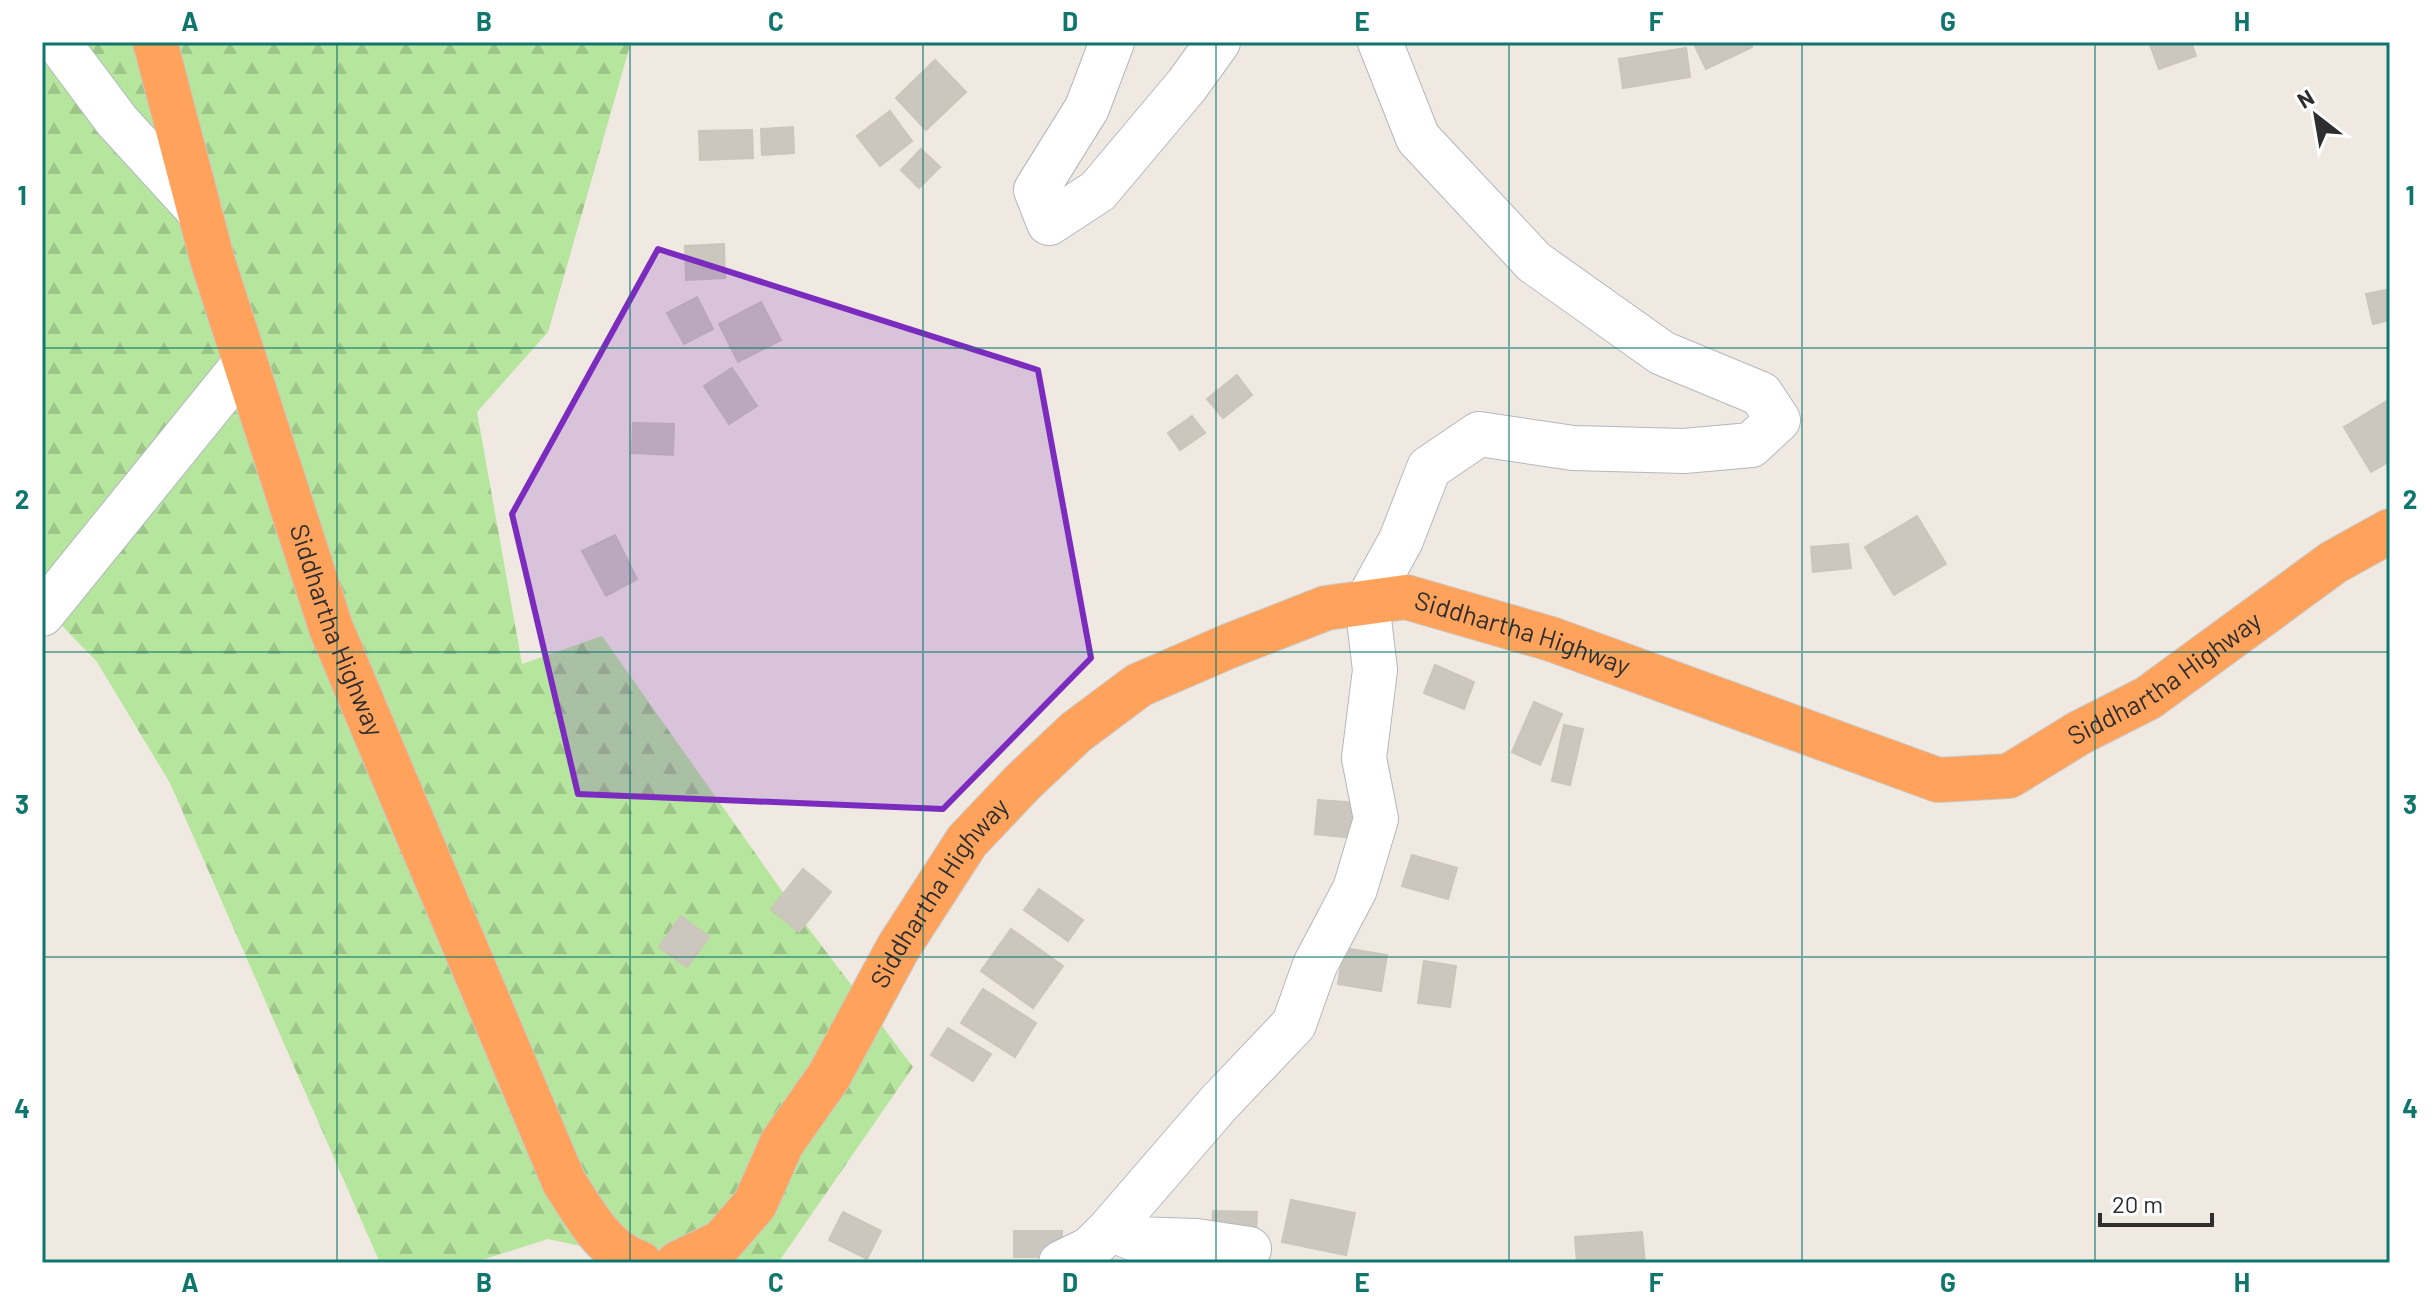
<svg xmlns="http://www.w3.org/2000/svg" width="2432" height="1305" font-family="Barlow,sans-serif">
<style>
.forest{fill:url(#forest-firs)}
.building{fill:#cbc7bf;stroke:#cbc5ba;stroke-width:2}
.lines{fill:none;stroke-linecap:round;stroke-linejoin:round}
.minor-casing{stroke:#b4b7c1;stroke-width:46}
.highway-casing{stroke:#c9c9c9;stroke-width:46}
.minor{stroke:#fff;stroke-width:44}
.highway{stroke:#ffa35c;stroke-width:44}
.marked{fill:#7b2cbf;fill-opacity:0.2;stroke:#7b2cbf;stroke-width:6;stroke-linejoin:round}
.grid{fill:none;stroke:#0f766e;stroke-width:2;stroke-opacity:0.55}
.labels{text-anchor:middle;stroke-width:8;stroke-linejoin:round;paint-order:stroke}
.street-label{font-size:26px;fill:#2e2e2e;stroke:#fff}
.neatline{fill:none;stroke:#0f766e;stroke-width:3}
.grid-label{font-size:26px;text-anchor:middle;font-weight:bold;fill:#0f766e}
</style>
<defs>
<pattern id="forest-firs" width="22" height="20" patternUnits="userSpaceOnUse" patternTransform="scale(2)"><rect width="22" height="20" fill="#b6e59e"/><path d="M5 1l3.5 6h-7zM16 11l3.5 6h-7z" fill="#9dc588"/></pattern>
</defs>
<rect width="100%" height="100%" fill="#efe9e1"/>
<path class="forest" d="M 42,42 L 631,42 L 548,332 L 477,412 L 522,664 L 602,636 L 806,925 L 913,1067 L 778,1263 L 660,1263 L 548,1239 L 472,1263 L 380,1263 L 170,783 L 97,662 L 42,605 Z"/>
<path class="building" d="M 1693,42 L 1749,42 L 1752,47 L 1706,69 Z
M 2149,42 L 2191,42 L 2196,56 L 2159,69 Z
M 1686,48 L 1690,77 L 1623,88 L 1619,59 Z
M 935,60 L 966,92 L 926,130 L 896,98 Z
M 890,111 L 912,141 L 880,166 L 857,136 Z
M 793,127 L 794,153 L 762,155 L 761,129 Z
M 752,130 L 753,158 L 700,160 L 699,131 Z
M 921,149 L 940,167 L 919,188 L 901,170 Z
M 724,244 L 725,278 L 686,280 L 685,246 Z
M 2390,289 L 2390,320 L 2373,324 L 2366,294 Z
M 697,297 L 713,329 L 684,344 L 667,313 Z
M 761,302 L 781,340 L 738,362 L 719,324 Z
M 732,368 L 757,406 L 729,424 L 704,386 Z
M 1237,375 L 1252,395 L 1223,418 L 1207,399 Z
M 2390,399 L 2390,461 L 2371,472 L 2344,427 Z
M 1192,416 L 1205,433 L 1180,450 L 1168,433 Z
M 633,423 L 674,424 L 673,455 L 632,453 Z
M 1917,516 L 1946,564 L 1894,595 L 1865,547 Z
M 615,535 L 637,579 L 606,596 L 582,551 Z
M 1848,544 L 1851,568 L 1813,572 L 1811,547 Z
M 1435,665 L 1474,682 L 1464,709 L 1424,693 Z
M 1534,702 L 1562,714 L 1540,765 L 1512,752 Z
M 1564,725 L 1583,729 L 1570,785 L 1552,781 Z
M 1318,800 L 1358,803 L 1354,838 L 1315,834 Z
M 1412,855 L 1457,868 L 1448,899 L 1402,886 Z
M 803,869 L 831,892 L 799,932 L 771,909 Z
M 1039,889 L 1083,920 L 1068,941 L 1024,910 Z
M 681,916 L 709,937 L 687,967 L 659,947 Z
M 1011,929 L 1063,966 L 1033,1008 L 981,971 Z
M 1344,948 L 1387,955 L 1381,991 L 1338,984 Z
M 1424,961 L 1456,966 L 1450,1007 L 1418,1003 Z
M 983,989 L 1036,1023 L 1015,1057 L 961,1023 Z
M 948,1028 L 991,1054 L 973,1081 L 931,1055 Z
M 1291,1200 L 1355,1213 L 1346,1255 L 1282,1242 Z
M 1213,1211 L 1257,1212 L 1256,1236 L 1212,1235 Z
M 843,1212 L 881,1231 L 867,1259 L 829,1240 Z
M 1014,1231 L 1062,1231 L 1062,1257 L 1014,1257 Z
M 1642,1232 L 1645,1263 L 1577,1263 L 1575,1237 Z"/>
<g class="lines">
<g class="minor-casing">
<path id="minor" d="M 58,42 L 117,121 L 200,212
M 1112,42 L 1087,108 L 1036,190 L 1049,223 L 1098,191 L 1187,85 L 1218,42
M 42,614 L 245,363
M 1249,1249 L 1196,1241 L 1135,1239 L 1110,1229 L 1218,1104 L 1294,1024 L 1315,965 L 1355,889 L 1376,819 L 1364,758 L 1375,670 L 1367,602 L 1401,540 L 1429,468 L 1479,434 L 1573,448 L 1684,451 L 1751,445 L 1778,420 L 1761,394 L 1662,353 L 1534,262 L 1418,138 L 1380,42
M 1061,1263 L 1090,1249 L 1110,1229"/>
</g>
<g class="highway-casing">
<g id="highway">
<path id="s1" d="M 155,42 L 213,262 L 331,628 L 564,1182 C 583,1211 604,1252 640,1263"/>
<path id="s2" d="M 678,1263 L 722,1242 L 755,1204 L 782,1143 L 829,1076 L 898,948 L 967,841 L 1023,782 L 1076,732 L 1139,685 L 1229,646 L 1326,608 L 1406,597 L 1551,639 L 1938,780 L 2009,776 L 2079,733 L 2148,698 L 2334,562 L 2390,531"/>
</g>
</g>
<use href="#minor" class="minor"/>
<use href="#highway" class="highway"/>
</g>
<path class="marked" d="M 658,249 L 1038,370 L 1091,658 L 943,809 L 578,794 L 512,514 Z"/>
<path class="grid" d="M 337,42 L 337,1263M 630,42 L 630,1263M 923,42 L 923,1263M 1216,42 L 1216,1263M 1509,42 L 1509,1263M 1802,42 L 1802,1263M 2095,42 L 2095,1263M 42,348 L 2390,348M 42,652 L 2390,652M 42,957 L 2390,957"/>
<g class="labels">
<g class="street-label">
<text dy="9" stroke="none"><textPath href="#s1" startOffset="616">Siddhartha Highway</textPath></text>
<text dy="9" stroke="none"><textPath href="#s2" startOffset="1158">Siddhartha Highway</textPath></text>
<text dy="9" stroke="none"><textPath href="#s2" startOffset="1854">Siddhartha Highway</textPath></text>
<text dy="9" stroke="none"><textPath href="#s2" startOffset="462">Siddhartha Highway</textPath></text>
</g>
</g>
<rect width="2432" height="1305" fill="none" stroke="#ffffff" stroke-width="88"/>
<g transform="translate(2316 116) rotate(329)" stroke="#ffffff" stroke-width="6" paint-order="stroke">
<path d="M0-6L14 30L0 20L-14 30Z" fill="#2e2e2e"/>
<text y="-12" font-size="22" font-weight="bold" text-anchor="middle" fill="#2e2e2e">N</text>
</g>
<path d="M2100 1213v12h112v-12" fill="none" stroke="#2e2e2e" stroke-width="4"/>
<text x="2112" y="1213" font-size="24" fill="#2e2e2e" stroke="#ffffff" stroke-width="6" paint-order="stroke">20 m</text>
<rect x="44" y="44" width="2344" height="1217" class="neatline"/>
<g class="grid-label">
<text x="190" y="31">A</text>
<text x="484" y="31">B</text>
<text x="776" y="31">C</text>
<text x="1070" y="31">D</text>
<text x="1362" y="31">E</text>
<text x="1656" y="31">F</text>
<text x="1948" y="31">G</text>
<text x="2242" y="31">H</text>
<text x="22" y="205">1</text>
<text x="2410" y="205">1</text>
<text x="22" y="509">2</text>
<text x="2410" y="509">2</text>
<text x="22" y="814">3</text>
<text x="2410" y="814">3</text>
<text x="22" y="1118">4</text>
<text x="2410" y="1118">4</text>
<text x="190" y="1292">A</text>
<text x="484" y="1292">B</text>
<text x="776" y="1292">C</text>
<text x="1070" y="1292">D</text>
<text x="1362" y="1292">E</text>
<text x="1656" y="1292">F</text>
<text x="1948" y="1292">G</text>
<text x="2242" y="1292">H</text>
</g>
</svg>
